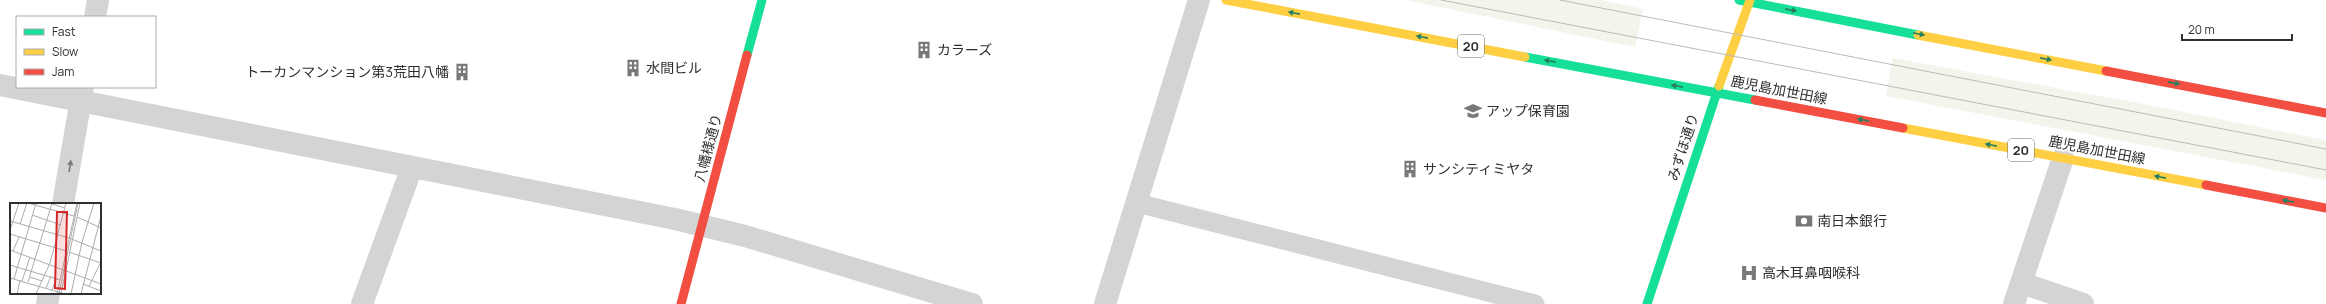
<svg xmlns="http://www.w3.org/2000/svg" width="2326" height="304" font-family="Manrope,'Noto Sans JP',sans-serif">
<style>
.green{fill:#f1f5ec}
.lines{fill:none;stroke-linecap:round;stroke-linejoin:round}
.lane{stroke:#d4d4d4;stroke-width:19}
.street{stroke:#d4d4d4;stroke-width:22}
.fast{stroke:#16e098;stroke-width:9}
.slow{stroke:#ffcf43;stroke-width:9}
.jam{stroke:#f24e42;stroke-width:9}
.tram{stroke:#bbb;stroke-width:1}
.oneway{fill:#247f5e}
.oneway2{fill:#797979}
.labels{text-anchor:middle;stroke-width:4;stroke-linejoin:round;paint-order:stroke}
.shield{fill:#fff;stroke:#6d6d6d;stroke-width:1}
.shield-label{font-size:13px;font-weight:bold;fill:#2f2f2f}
.poi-label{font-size:14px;fill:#2f2f2f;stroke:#fff;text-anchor:start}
.street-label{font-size:14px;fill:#2f2f2f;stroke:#fff}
.inset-road{fill:none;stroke:#acacac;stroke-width:1}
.view{fill:#d62828;fill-opacity:0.15;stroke:#d62828;stroke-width:2}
.inset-edge{fill:none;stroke:#2f2f2f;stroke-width:2}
</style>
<rect width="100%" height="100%" fill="#fff"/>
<path class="green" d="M 1405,0 L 1600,0 L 1643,9 L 1635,47 Z
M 1893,58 L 2127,101 L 2326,140 L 2326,180 L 1886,96 Z"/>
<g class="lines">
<path class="lane" d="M 1137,203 L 1535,304"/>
<path class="street" d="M 95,17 L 98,0
M 0,85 L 675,219 L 745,236 L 972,304
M 63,204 L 83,87
M 2022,283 L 2083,304
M 47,304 L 49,293
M 362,304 L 412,167
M 1105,304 L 1199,0
M 2014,304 L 2063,158"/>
<path class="fast" d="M 1739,0 L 1918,35
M 747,55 L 762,0
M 1525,57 L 1755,100
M 1647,304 L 1719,86"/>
<path class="slow" d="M 1226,0 L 1525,57
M 1918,35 L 2106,71
M 1719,86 L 1750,0
M 1903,128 L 2206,185"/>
<path class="jam" d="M 2106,71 L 2326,113
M 1755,100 L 1903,128
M 2206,185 L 2326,208
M 681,304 L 747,55"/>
<path class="tram" d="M 1441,0 L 2326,170
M 1560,0 L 2326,149"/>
</g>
<defs><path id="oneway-solid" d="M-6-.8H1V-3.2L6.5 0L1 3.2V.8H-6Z"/></defs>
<g class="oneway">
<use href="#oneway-solid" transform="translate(1791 10) rotate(11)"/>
<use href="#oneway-solid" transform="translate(1294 13) rotate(-169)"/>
<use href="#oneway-solid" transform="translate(1919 34) rotate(11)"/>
<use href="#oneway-solid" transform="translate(1422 37) rotate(-169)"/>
<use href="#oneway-solid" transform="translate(2046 59) rotate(11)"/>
<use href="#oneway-solid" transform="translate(1550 61) rotate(-169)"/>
<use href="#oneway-solid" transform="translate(2174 83) rotate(11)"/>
<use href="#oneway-solid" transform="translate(1677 86) rotate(-169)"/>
<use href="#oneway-solid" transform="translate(1863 120) rotate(-169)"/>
<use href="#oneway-solid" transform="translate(1991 145) rotate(-169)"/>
<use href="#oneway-solid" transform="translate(2160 177) rotate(-169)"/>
<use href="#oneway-solid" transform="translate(2288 201) rotate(-169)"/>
</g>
<use class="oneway2" href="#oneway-solid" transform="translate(70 166) rotate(-81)"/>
<defs>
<g id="building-bare" transform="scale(1.38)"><path d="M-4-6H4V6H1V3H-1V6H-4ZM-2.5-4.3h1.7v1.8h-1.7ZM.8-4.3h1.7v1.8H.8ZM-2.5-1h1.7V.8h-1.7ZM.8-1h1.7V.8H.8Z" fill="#787878" stroke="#fff" stroke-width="2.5" paint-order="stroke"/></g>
<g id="school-bare" transform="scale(1.38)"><path d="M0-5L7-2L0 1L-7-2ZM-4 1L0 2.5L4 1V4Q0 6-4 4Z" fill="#787878" stroke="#fff" stroke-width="2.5" paint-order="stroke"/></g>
<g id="bank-bare" transform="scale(1.38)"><path d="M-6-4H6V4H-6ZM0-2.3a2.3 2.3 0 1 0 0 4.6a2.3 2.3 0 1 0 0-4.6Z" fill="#787878" stroke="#fff" stroke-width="2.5" paint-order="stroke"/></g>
<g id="hospital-bare" transform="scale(1.38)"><path d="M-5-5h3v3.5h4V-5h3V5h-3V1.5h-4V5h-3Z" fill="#787878" stroke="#fff" stroke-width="2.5" paint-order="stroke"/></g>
</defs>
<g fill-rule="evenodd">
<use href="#building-bare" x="924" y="50"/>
<use href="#building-bare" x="633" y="68"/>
<use href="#building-bare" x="462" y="72"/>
<use href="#school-bare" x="1473" y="111"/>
<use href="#building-bare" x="1410" y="169"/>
<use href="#bank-bare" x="1804" y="221"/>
<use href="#hospital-bare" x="1749" y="273"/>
</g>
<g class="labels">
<g class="shield">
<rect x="1458" y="35" width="26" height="22" rx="3"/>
<rect x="2008" y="139" width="26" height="22" rx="3"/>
</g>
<g class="shield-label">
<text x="1471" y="51">20</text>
<text x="2021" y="155">20</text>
</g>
<g class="poi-label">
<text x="937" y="55">カラーズ</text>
<text x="646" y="73">水間ビル</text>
<text x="449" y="77" text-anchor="end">トーカンマンション第3荒田八幡</text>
<text x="1486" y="116">アップ保育園</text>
<text x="1423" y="174">サンシティミヤタ</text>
<text x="1817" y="226">南日本銀行</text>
<text x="1762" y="278">高木耳鼻咽喉科</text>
</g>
<g class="street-label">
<text transform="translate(1779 90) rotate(11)" y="5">鹿児島加世田線</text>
<text transform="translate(1683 147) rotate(-72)" y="5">みずほ通り</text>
<text transform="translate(708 148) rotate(-75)" y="5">八幡様通り</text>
<text transform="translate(2097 150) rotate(11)" y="5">鹿児島加世田線</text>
</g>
</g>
<g transform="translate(10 203)">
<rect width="91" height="91" fill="#fff"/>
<path class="inset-road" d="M 18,0 L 64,13M 39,0 L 55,5M 22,12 L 51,22M 67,14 L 91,25M 0,18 L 59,35 L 91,48M 10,21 L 17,0M 0,27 L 9,0M 0,31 L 56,48M 0,47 L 91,81M 3,48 L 9,34M 59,49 L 91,60M 0,62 L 50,77M 20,74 L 32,78M 0,75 L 55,91M 4,76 L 26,0M 12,78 L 20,54M 18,79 L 42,0M 73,81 L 91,88M 79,83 L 91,59M 36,85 L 41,73M 42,87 L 46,75M 7,91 L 10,77M 26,91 L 40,60 L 56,0M 47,91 L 67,0M 49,91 L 68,0M 51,91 L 70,0M 61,91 L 72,39 L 84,0M 71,91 L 91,13"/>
<path class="view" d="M 47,9 L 57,9 L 55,86 L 45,85 Z"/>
<rect width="91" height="91" class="inset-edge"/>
</g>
<rect x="16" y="16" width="140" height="72" fill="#ffffff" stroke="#acacac"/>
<rect x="24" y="29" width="20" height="6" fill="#16e098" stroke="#acacac"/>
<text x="52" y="36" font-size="12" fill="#2f2f2f">Fast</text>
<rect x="24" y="49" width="20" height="6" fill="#ffcf43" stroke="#acacac"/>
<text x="52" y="56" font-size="12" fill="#2f2f2f">Slow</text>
<rect x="24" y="69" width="20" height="6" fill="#f24e42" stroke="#acacac"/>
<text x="52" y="76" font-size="12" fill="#2f2f2f">Jam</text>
<path d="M2182 34v6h110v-6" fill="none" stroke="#2f2f2f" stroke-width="2"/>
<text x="2188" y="34" font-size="12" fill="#2f2f2f" stroke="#ffffff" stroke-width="3" paint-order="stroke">20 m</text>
</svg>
